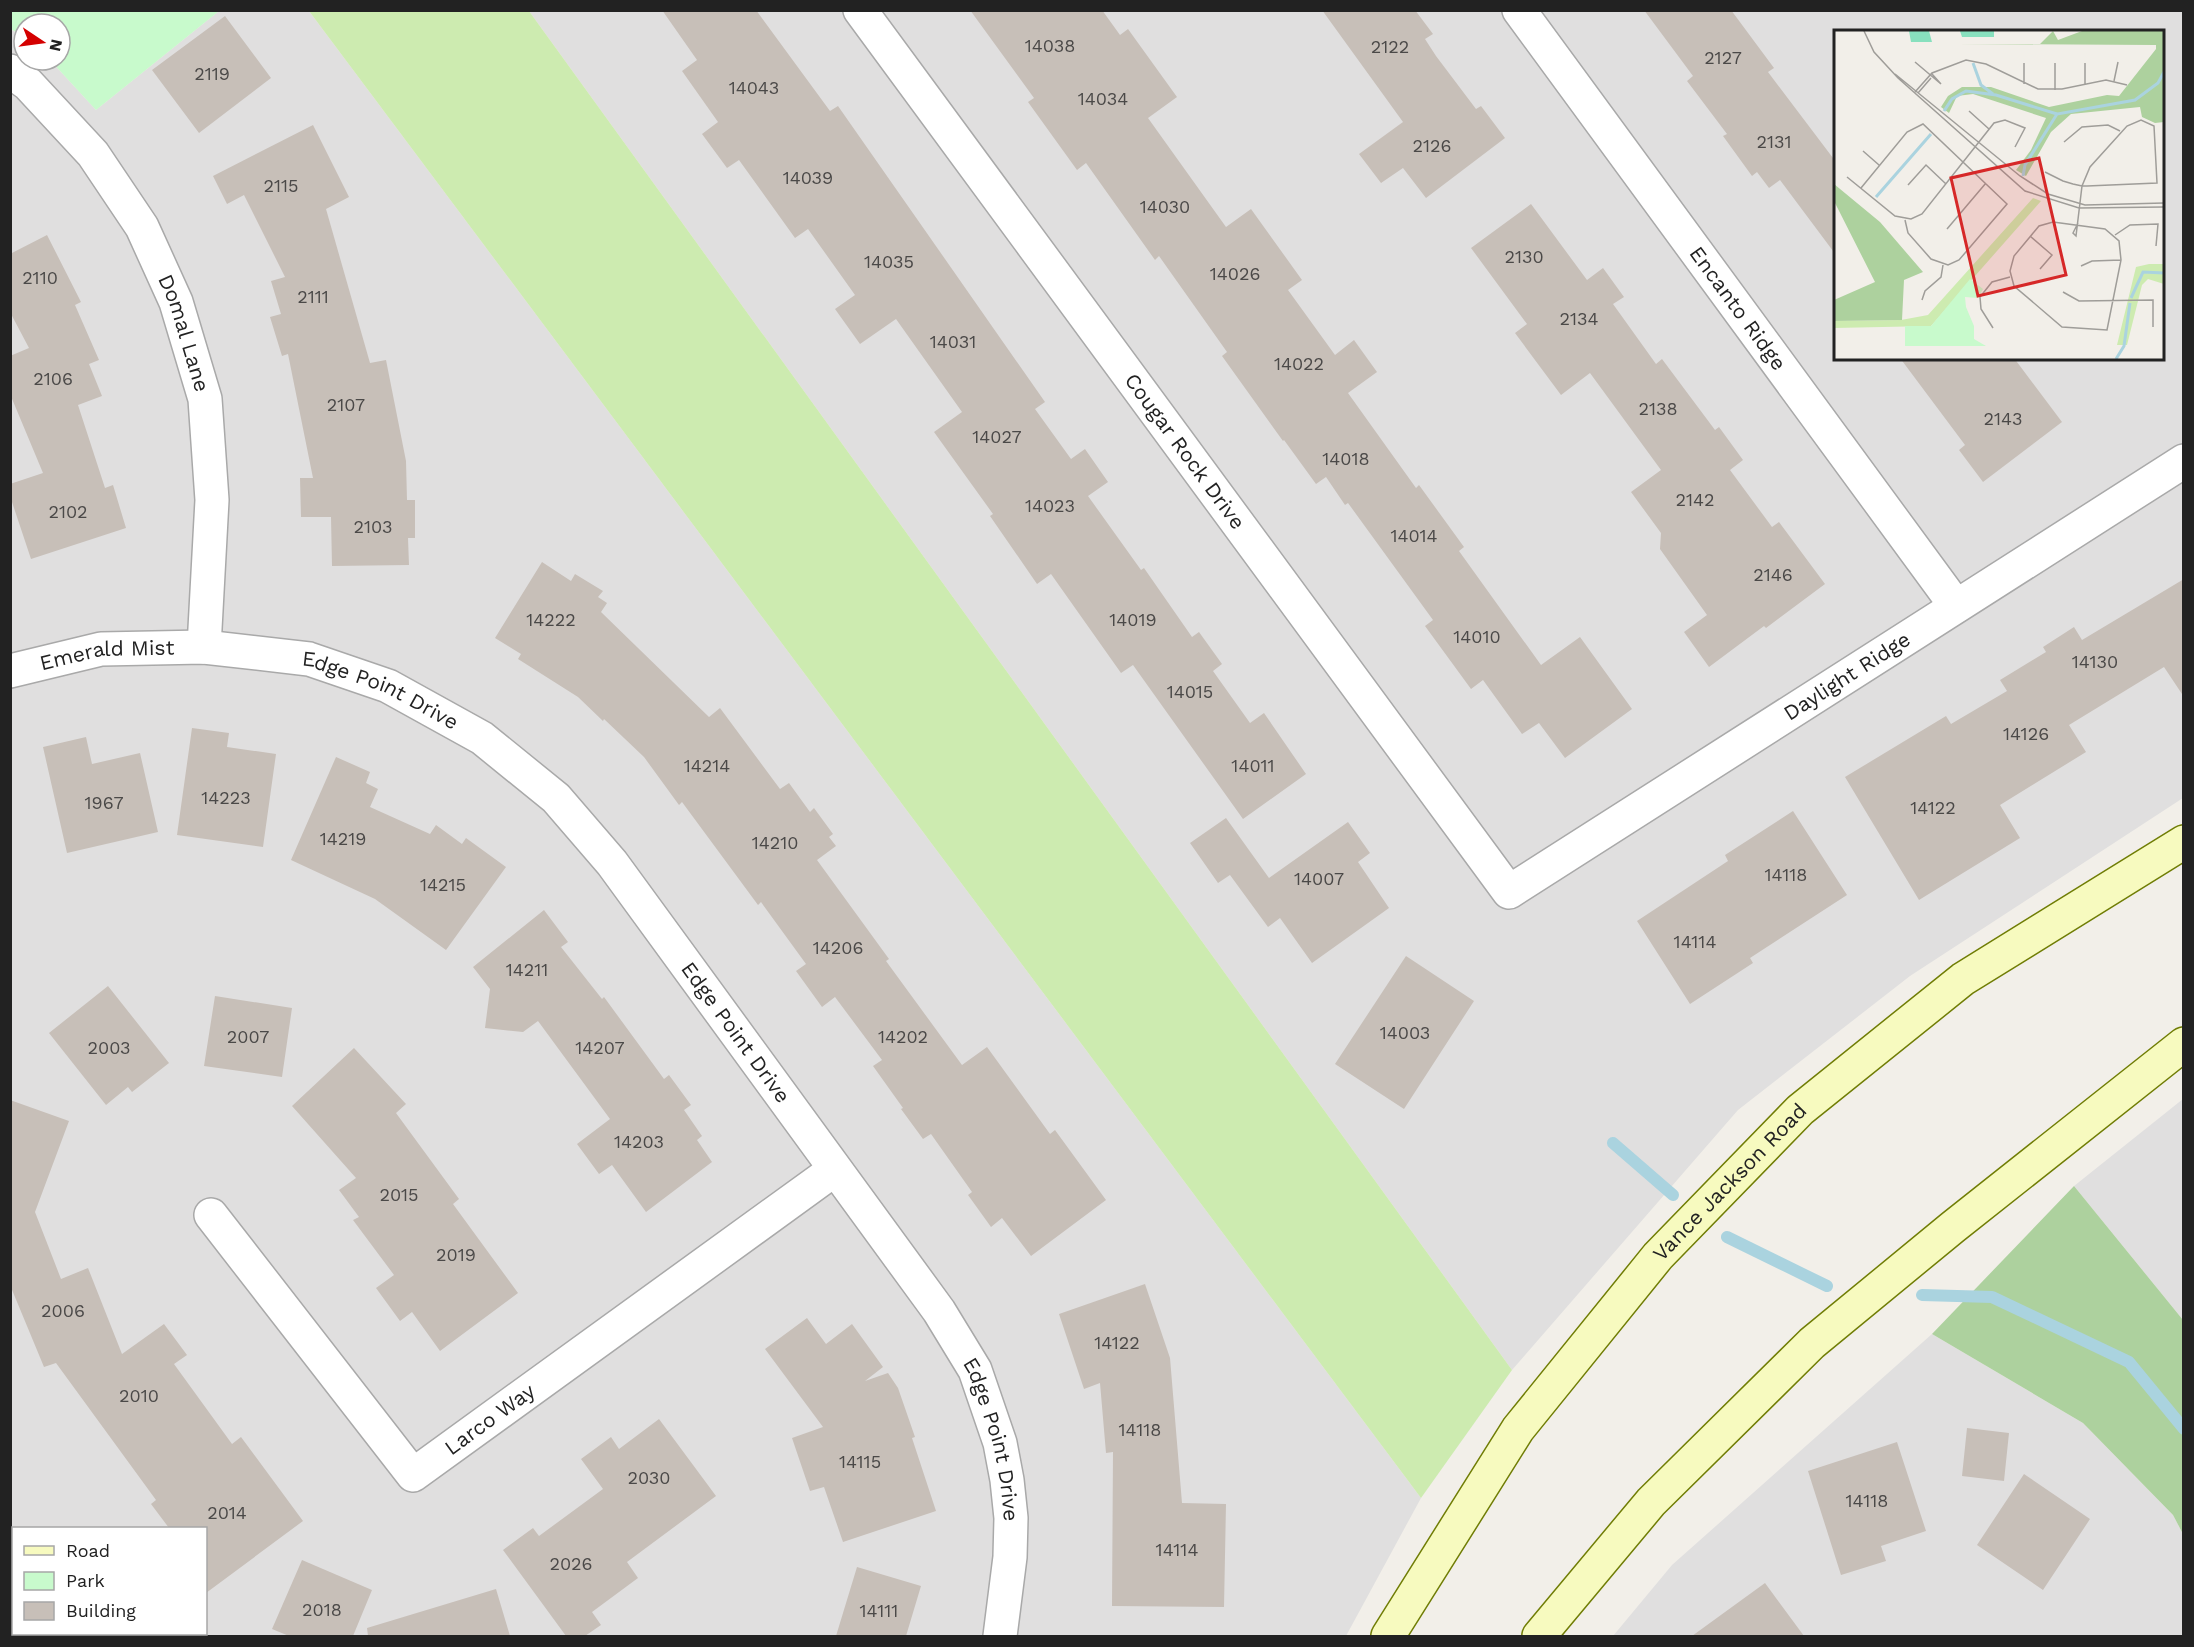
<svg xmlns="http://www.w3.org/2000/svg" width="2194" height="1647" font-family="'Work Sans',sans-serif">
<style>
.residential{fill:#e0dfdf;fill-rule:evenodd}
.grass{fill:#cdebb0}
.forest{fill:#add19e}
.park{fill:#c8facc}
.lines{fill:none;stroke-linecap:round;stroke-linejoin:round}
.stream{stroke:#aad3df;stroke-width:12}
.building{fill:#c7bfb8}
.street-casing{stroke:#a9a9a9;stroke-width:36}
.secondary-casing{stroke:#707d05;stroke-width:36}
.street{stroke:#fff;stroke-width:33}
.secondary{stroke:#f7fabf;stroke-width:33}
.labels{text-anchor:middle;stroke-width:5;stroke-linejoin:round;paint-order:stroke}
.number-label{font-size:18px;fill:#4b4948}
.street-label{font-size:21px;fill:#222;stroke:#fff}
.inset-river{fill:none;stroke:#aad3df;stroke-width:3}
.inset-road{fill:none;stroke:#9f9d99;stroke-width:1.5}
.view{fill:#d62828;fill-opacity:0.15;stroke:#d62828;stroke-width:3}
.inset-edge{fill:none;stroke:#222;stroke-width:3}
</style>
<rect width="100%" height="100%" fill="#f2efe9"/>
<path class="residential" d="M 219,11 L 309,11 L 1421,1498 L 1346,1636 L 11,1636 L 10,29 L 24,37 L 24,60 L 50,60 L 96,110 ZM 14,1528 L 206,1528 L 206,1634 L 14,1634 Z
M 529,11 L 2183,11 L 2183,798 L 1910,976 L 1738,1110 L 1512,1370 ZM 1836,32 L 2162,32 L 2162,358 L 1836,358 Z
M 2183,1099 L 2183,1320 L 2074,1186 Z
M 1932,1334 L 2083,1423 L 2173,1515 L 2183,1534 L 2183,1636 L 1613,1636 L 1672,1565 Z"/>
<path class="grass" d="M 309,11 L 529,11 L 1512,1370 L 1421,1498 Z"/>
<path class="forest" d="M 2074,1186 L 2183,1320 L 2183,1534 L 2173,1515 L 2083,1423 L 1932,1334 Z"/>
<path class="park" d="M 10,11 L 11,10 L 219,11 L 96,110 L 50,60 L 60,60 L 60,24 L 24,24 L 24,37 L 11,29 Z"/>
<g class="lines">
<path class="stream" d="M 1613,1143 L 1673,1195
M 1727,1237 L 1827,1286
M 1922,1295 L 1992,1297 L 2129,1362 L 2184,1429"/>
</g>
<path class="building" d="M 662,10 L 756,10 L 830,111 L 838,106 L 1045,402 L 1035,409 L 1071,459 L 1085,449 L 1108,482 L 1088,496 L 1141,570 L 1144,568 L 1192,637 L 1199,632 L 1222,664 L 1213,671 L 1250,723 L 1264,713 L 1306,774 L 1243,819 L 1133,665 L 1121,673 L 1051,574 L 1037,584 L 990,516 L 993,514 L 934,432 L 962,412 L 896,319 L 860,344 L 835,309 L 855,295 L 808,229 L 795,238 L 739,160 L 727,168 L 702,134 L 718,122 L 682,71 L 697,60 Z
M 970,10 L 1102,10 L 1120,35 L 1128,29 L 1177,97 L 1148,118 L 1226,227 L 1251,209 L 1302,280 L 1288,290 L 1335,355 L 1354,340 L 1377,372 L 1348,393 L 1416,488 L 1419,485 L 1464,547 L 1459,551 L 1541,665 L 1580,637 L 1632,709 L 1565,758 L 1539,723 L 1522,734 L 1483,680 L 1471,689 L 1425,626 L 1433,620 L 1348,503 L 1345,505 L 1326,477 L 1316,484 L 1284,440 L 1283,441 L 1222,356 L 1227,352 L 1159,256 L 1155,260 L 1086,163 L 1077,170 L 1028,102 L 1034,98 Z
M 1322,10 L 1415,10 L 1433,34 L 1425,39 L 1436,56 L 1476,109 L 1481,106 L 1505,138 L 1426,198 L 1403,168 L 1381,183 L 1359,154 L 1403,122 Z
M 1644,10 L 1731,10 L 1774,68 L 1768,72 L 1836,162 L 1836,255 L 1780,180 L 1769,188 L 1757,172 L 1752,176 L 1723,136 L 1727,134 L 1687,81 L 1693,76 Z
M 225,16 L 271,78 L 199,133 L 152,70 Z
M 313,125 L 349,197 L 326,209 L 370,363 L 386,360 L 406,461 L 407,500 L 415,500 L 415,538 L 408,538 L 409,565 L 332,566 L 331,517 L 301,517 L 300,478 L 313,478 L 288,354 L 282,356 L 270,317 L 281,314 L 271,281 L 285,277 L 244,195 L 227,204 L 213,176 Z
M 1531,204 L 1587,280 L 1603,268 L 1624,297 L 1613,304 L 1656,364 L 1662,359 L 1715,430 L 1719,427 L 1743,460 L 1730,470 L 1772,527 L 1779,522 L 1825,584 L 1766,628 L 1764,626 L 1709,667 L 1684,632 L 1707,615 L 1660,549 L 1661,533 L 1631,492 L 1661,470 L 1590,373 L 1561,395 L 1515,333 L 1527,324 L 1471,248 Z
M 47,235 L 81,302 L 75,305 L 99,360 L 89,364 L 102,396 L 78,405 L 105,488 L 113,485 L 126,528 L 31,559 L 10,496 L 10,484 L 43,473 L 10,394 L 10,356 L 29,348 L 10,312 L 10,254 Z
M 1900,358 L 2014,358 L 2062,422 L 1983,482 L 1959,450 L 1965,445 Z
M 542,562 L 571,581 L 575,574 L 603,591 L 598,597 L 607,603 L 601,612 L 709,717 L 720,708 L 780,789 L 789,783 L 810,812 L 814,808 L 833,834 L 829,837 L 836,846 L 817,860 L 889,959 L 886,961 L 962,1065 L 987,1047 L 1050,1134 L 1055,1130 L 1106,1200 L 1031,1256 L 1002,1218 L 991,1227 L 968,1195 L 972,1192 L 931,1134 L 923,1139 L 901,1109 L 903,1108 L 873,1066 L 882,1060 L 835,997 L 822,1007 L 796,971 L 806,964 L 761,902 L 758,905 L 682,802 L 679,805 L 644,757 L 604,719 L 603,721 L 578,697 L 518,659 L 521,654 L 495,638 Z
M 2184,579 L 2184,697 L 2164,667 L 2069,725 L 2086,752 L 2000,805 L 2020,838 L 1919,900 L 1845,777 L 1946,716 L 1951,724 L 2007,691 L 2000,680 L 2046,652 L 2043,647 L 2074,627 L 2082,640 Z
M 192,728 L 229,733 L 227,747 L 276,754 L 263,847 L 177,835 Z
M 86,737 L 92,764 L 140,753 L 158,832 L 67,853 L 43,747 Z
M 336,757 L 370,772 L 366,783 L 378,789 L 370,807 L 430,834 L 436,825 L 462,844 L 466,838 L 506,867 L 446,950 L 375,899 L 291,860 Z
M 1793,811 L 1847,895 L 1750,958 L 1753,963 L 1690,1004 L 1637,921 L 1728,861 L 1725,855 Z
M 1226,818 L 1269,878 L 1348,822 L 1370,853 L 1358,862 L 1389,908 L 1312,963 L 1280,918 L 1268,927 L 1230,875 L 1218,883 L 1190,843 Z
M 544,910 L 568,942 L 561,947 L 602,999 L 604,997 L 664,1079 L 669,1075 L 691,1105 L 684,1110 L 702,1136 L 697,1140 L 712,1162 L 646,1212 L 612,1165 L 599,1174 L 577,1144 L 610,1119 L 538,1021 L 523,1032 L 485,1028 L 490,989 L 473,967 Z
M 1406,956 L 1474,1001 L 1404,1109 L 1335,1064 Z
M 108,986 L 169,1063 L 132,1092 L 128,1087 L 106,1105 L 49,1033 Z
M 215,996 L 292,1008 L 282,1077 L 204,1066 Z
M 354,1048 L 406,1104 L 396,1113 L 459,1199 L 453,1204 L 518,1293 L 440,1351 L 412,1312 L 400,1321 L 376,1288 L 394,1275 L 353,1220 L 359,1217 L 339,1190 L 356,1178 L 292,1106 Z
M 10,1100 L 69,1121 L 35,1212 L 61,1279 L 88,1268 L 122,1354 L 164,1324 L 187,1355 L 174,1364 L 232,1444 L 241,1437 L 303,1521 L 206,1593 L 206,1528 L 169,1528 L 151,1504 L 156,1500 L 56,1363 L 44,1367 L 10,1285 Z
M 1145,1284 L 1170,1358 L 1182,1503 L 1226,1504 L 1224,1607 L 1112,1606 L 1113,1452 L 1106,1453 L 1100,1383 L 1084,1389 L 1059,1314 Z
M 807,1318 L 826,1344 L 852,1324 L 883,1367 L 865,1381 L 888,1373 L 898,1388 L 915,1437 L 912,1438 L 936,1511 L 843,1542 L 824,1487 L 810,1491 L 792,1438 L 823,1427 L 765,1349 Z
M 659,1419 L 716,1496 L 627,1562 L 638,1578 L 592,1612 L 601,1625 L 585,1636 L 566,1636 L 503,1550 L 533,1528 L 539,1536 L 603,1489 L 581,1459 L 611,1437 L 619,1449 Z
M 1967,1428 L 2009,1433 L 2004,1481 L 1962,1476 Z
M 1897,1442 L 1926,1531 L 1881,1546 L 1886,1561 L 1841,1575 L 1808,1471 Z
M 2024,1474 L 2090,1519 L 2043,1590 L 1977,1545 Z
M 302,1560 L 372,1590 L 353,1636 L 289,1636 L 272,1629 Z
M 857,1567 L 921,1586 L 906,1636 L 836,1636 Z
M 1765,1583 L 1804,1636 L 1692,1636 Z
M 496,1589 L 510,1636 L 368,1636 L 367,1628 Z"/>
<g class="lines">
<g class="street-casing">
<g id="street">
<path id="s1" d="M 860,10 L 1509,892 L 2184,461"/>
<path id="s2" d="M 1519,10 L 1956,606"/>
<path id="s3" d="M 10,71 L 28,84 L 93,154 L 142,227 L 176,302 L 205,399 L 212,500 L 204,647"/>
<path id="s4" d="M 10,671 L 101,649 L 204,647 L 309,659 L 388,686 L 482,738 L 556,798 L 612,863 L 939,1311 L 975,1370 L 1000,1443 L 1007,1480 L 1011,1518 L 1010,1557 L 1000,1636"/>
<path id="s5" d="M 211,1215 L 413,1475 L 834,1170"/>
</g>
</g>
<g class="secondary-casing">
<g id="secondary">
<path id="s6" d="M 1388,1636 L 1518,1429 L 1658,1256 L 1800,1110 L 1963,979 L 2184,842"/>
<path d="M 1539,1636 L 1651,1502 L 1812,1343 L 1953,1227 L 2184,1044"/>
</g>
</g>
<use href="#street" class="street"/>
<use href="#secondary" class="secondary"/>
</g>
<g class="labels">
<g class="number-label">
<text x="1050" y="52">14038</text>
<text x="1390" y="53">2122</text>
<text x="1723" y="64">2127</text>
<text x="212" y="80">2119</text>
<text x="754" y="94">14043</text>
<text x="1103" y="105">14034</text>
<text x="1774" y="148">2131</text>
<text x="1432" y="152">2126</text>
<text x="808" y="184">14039</text>
<text x="281" y="192">2115</text>
<text x="1165" y="213">14030</text>
<text x="1524" y="263">2130</text>
<text x="889" y="268">14035</text>
<text x="1235" y="280">14026</text>
<text x="40" y="284">2110</text>
<text x="313" y="303">2111</text>
<text x="1579" y="325">2134</text>
<text x="953" y="348">14031</text>
<text x="1299" y="370">14022</text>
<text x="53" y="385">2106</text>
<text x="346" y="411">2107</text>
<text x="1658" y="415">2138</text>
<text x="2003" y="425">2143</text>
<text x="997" y="443">14027</text>
<text x="1346" y="465">14018</text>
<text x="1695" y="506">2142</text>
<text x="1050" y="512">14023</text>
<text x="68" y="518">2102</text>
<text x="373" y="533">2103</text>
<text x="1414" y="542">14014</text>
<text x="1773" y="581">2146</text>
<text x="551" y="626">14222</text>
<text x="1133" y="626">14019</text>
<text x="1477" y="643">14010</text>
<text x="2095" y="668">14130</text>
<text x="1190" y="698">14015</text>
<text x="2026" y="740">14126</text>
<text x="707" y="772">14214</text>
<text x="1253" y="772">14011</text>
<text x="226" y="804">14223</text>
<text x="104" y="809">1967</text>
<text x="1933" y="814">14122</text>
<text x="343" y="845">14219</text>
<text x="775" y="849">14210</text>
<text x="1786" y="881">14118</text>
<text x="1319" y="885">14007</text>
<text x="443" y="891">14215</text>
<text x="1695" y="948">14114</text>
<text x="838" y="954">14206</text>
<text x="527" y="976">14211</text>
<text x="1405" y="1039">14003</text>
<text x="248" y="1043">2007</text>
<text x="903" y="1043">14202</text>
<text x="109" y="1054">2003</text>
<text x="600" y="1054">14207</text>
<text x="639" y="1148">14203</text>
<text x="399" y="1201">2015</text>
<text x="456" y="1261">2019</text>
<text x="63" y="1317">2006</text>
<text x="1117" y="1349">14122</text>
<text x="139" y="1402">2010</text>
<text x="1140" y="1436">14118</text>
<text x="860" y="1468">14115</text>
<text x="649" y="1484">2030</text>
<text x="1867" y="1507">14118</text>
<text x="227" y="1519">2014</text>
<text x="1177" y="1556">14114</text>
<text x="571" y="1570">2026</text>
<text x="322" y="1616">2018</text>
<text x="879" y="1617">14111</text>
</g>
<g class="street-label">
<text dy="7" stroke="none"><textPath href="#s2" startOffset="370">Encanto Ridge</textPath></text>
<text dy="7" stroke="none"><textPath href="#s3" startOffset="320">Domal Lane</textPath></text>
<text dy="7" stroke="none"><textPath href="#s1" startOffset="548">Cougar Rock Drive</textPath></text>
<text dy="7" stroke="none"><textPath href="#s4" startOffset="99">Emerald Mist</textPath></text>
<text dy="7" stroke="none"><textPath href="#s1" startOffset="1496">Daylight Ridge</textPath></text>
<text dy="7" stroke="none"><textPath href="#s4" startOffset="380">Edge Point Drive</textPath></text>
<text dy="7" stroke="none"><textPath href="#s4" startOffset="884">Edge Point Drive</textPath></text>
<text dy="7" stroke="none"><textPath href="#s6" startOffset="570">Vance Jackson Road</textPath></text>
<text dy="7" stroke="none"><textPath href="#s5" startOffset="424">Larco Way</textPath></text>
<text dy="7" stroke="none"><textPath href="#s4" startOffset="1370">Edge Point Drive</textPath></text>
</g>
</g>
<g transform="translate(1834 30)">
<rect width="330" height="330" fill="#f2efe9"/>
<path d="M 199,168 L 207,171 L 97,296 L 0,298 L 0,291 L 67,290 L 94,285 ZM 315,234 L 330,234 L 330,254 L 314,249 L 308,255 L 293,315 L 283,315 L 302,237 Z" fill="#cdebb0"/>
<path d="M 219,1 L 224,10 L 248,1 L 330,1 L 330,92 L 321,93 L 308,87 L 306,77 L 237,84 L 217,102 L 192,146 L 182,140 L 197,120 L 212,88 L 139,64 L 123,66 L 115,83 L 107,77 L 114,66 L 128,57 L 157,57 L 215,77 L 273,65 L 285,66 L 322,19 L 322,15 L 124,14 L 206,14 ZM 0,154 L 46,192 L 89,242 L 70,250 L 68,290 L 0,291 L 0,270 L 41,252 L 0,171 Z" fill="#add19e"/>
<path d="M 136,249 L 149,259 L 144,268 L 131,267 L 132,277 L 140,296 L 140,309 L 152,316 L 71,316 L 71,296 L 97,296 Z" fill="#c8facc"/>
<path d="M 75,1 L 95,1 L 98,12 L 77,12 ZM 126,1 L 160,1 L 160,7 L 128,7 Z" fill="#88e0be"/>
<path class="inset-river" d="M 139,33 L 147,55 L 159,64M 110,81 L 118,69 L 132,61 L 162,65 L 223,84M 189,146 L 191,135 L 223,84 L 301,70 L 324,53 L 330,42M 42,167 L 97,104M 297,268 L 309,242 L 330,243M 282,329 L 290,316 L 296,273"/>
<path class="inset-road" d="M 30,1 L 40,22 L 64,48 L 191,161 L 245,178 L 330,177M 81,32 L 107,54 L 98,44M 221,33 L 221,60M 251,33 L 251,54M 61,44 L 186,146 L 214,164 L 251,175 L 330,173M 280,51 L 284,32M 190,54 L 190,33M 81,62 L 98,43 L 132,30 L 152,34 L 204,59 L 228,59 L 272,50 L 293,55M 84,63 L 97,48M 135,81 L 155,99M 230,112 L 248,97 L 274,95 L 286,101M 29,121 L 45,135M 211,142 L 229,151 L 239,154 L 248,156 L 253,156 L 323,153 L 320,96 L 307,90 L 293,96 L 256,137 L 248,156 L 242,206 L 239,203 L 244,193M 13,147 L 61,186 L 77,189 L 88,184 L 160,93 L 171,90 L 191,98 L 181,117M 74,155 L 92,135 L 112,154M 27,158 L 73,102 L 89,94 L 173,174 L 125,230 L 114,235 L 97,229 L 74,203 L 71,190M 219,192 L 271,199 L 285,211 L 287,230 L 273,300 L 228,297 L 180,256 L 176,241 L 180,226 L 205,196 ZM 113,199 L 152,153M 281,205 L 296,195 L 324,194 L 322,216M 196,206 L 218,225 L 206,239M 247,236 L 258,231 L 287,230M 229,262 L 245,271 L 319,270 L 319,297M 88,270 L 91,261 L 107,247 L 109,235M 159,298 L 147,279 L 146,267 L 158,252 L 176,247"/>
<path class="view" d="M 205,128 L 232,245 L 144,266 L 117,148 Z"/>
<rect width="330" height="330" class="inset-edge"/>
</g>
<rect width="2194" height="1647" fill="none" stroke="#222222" stroke-width="24"/>
<rect x="12" y="1527" width="195" height="108" fill="#ffffff" stroke="#a7a7a7" stroke-width="1.5"/>
<rect x="24" y="1546" width="30" height="9" fill="#f7fabf" stroke="#a7a7a7" stroke-width="1.5"/>
<text x="66" y="1557" font-size="18" fill="#222222">Road</text>
<rect x="24" y="1572" width="30" height="18" fill="#c8facc" stroke="#a7a7a7" stroke-width="1.5"/>
<text x="66" y="1587" font-size="18" fill="#222222">Park</text>
<rect x="24" y="1602" width="30" height="18" fill="#c7bfb8" stroke="#a7a7a7" stroke-width="1.5"/>
<text x="66" y="1617" font-size="18" fill="#222222">Building</text>
<g transform="translate(42 42) rotate(103)"><circle r="28" fill="#ffffff" stroke="#a7a7a7" stroke-width="1.5"/>
<path d="M0-4.5L10 22L0 15L-10 22Z" fill="#d40000"/>
<text y="-9" font-size="16" font-weight="bold" text-anchor="middle" fill="#222222">N</text>
</g>
</svg>
